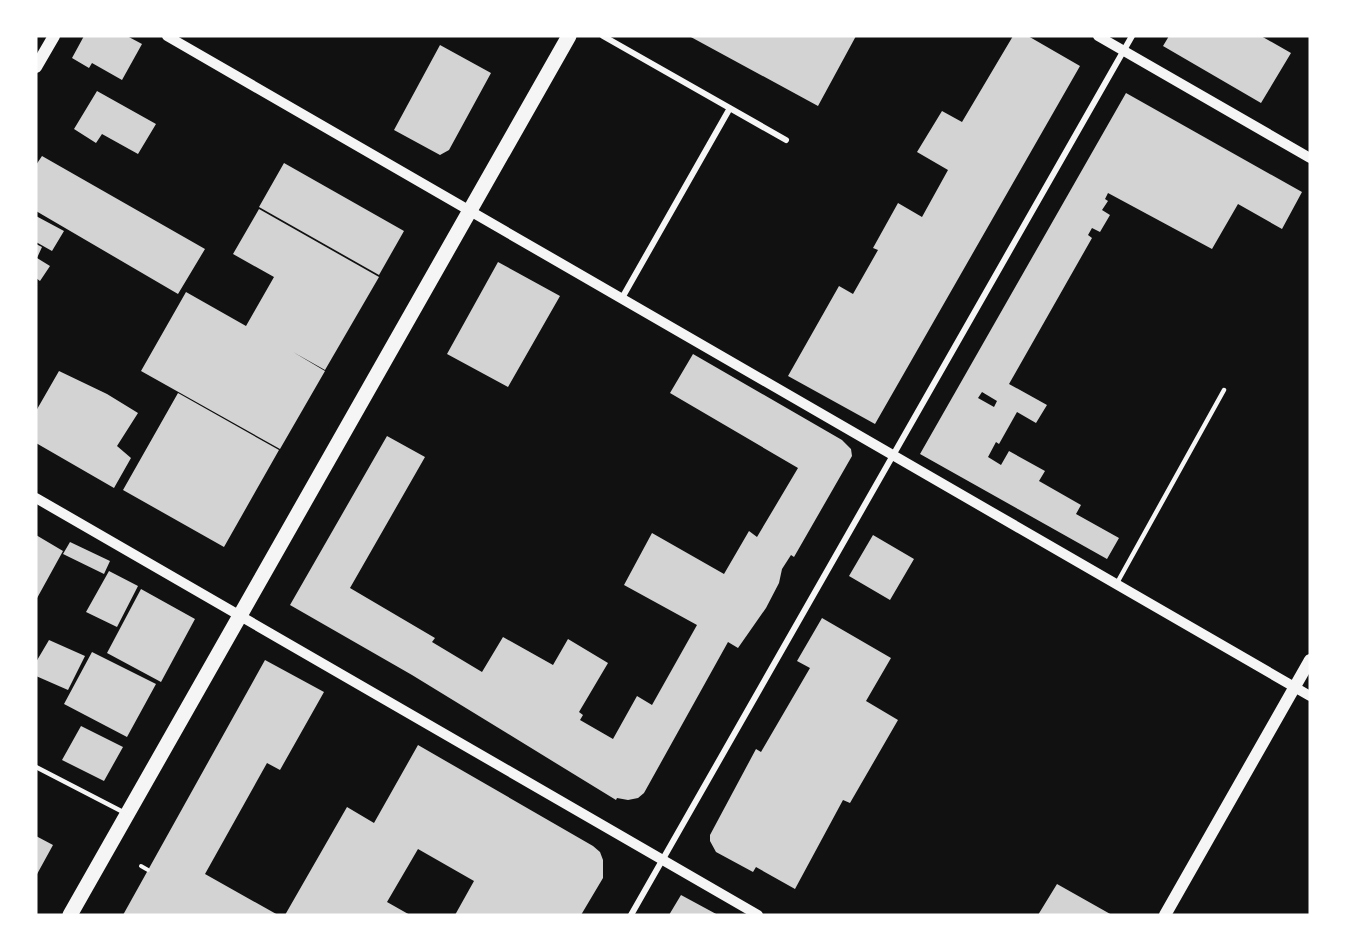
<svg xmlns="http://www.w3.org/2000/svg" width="1346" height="951" font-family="Figtree,sans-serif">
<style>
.building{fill:#d3d3d3;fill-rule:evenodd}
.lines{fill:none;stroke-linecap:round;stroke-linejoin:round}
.path{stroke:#f5f5f5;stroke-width:4}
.service{stroke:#f5f5f5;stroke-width:4.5}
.minor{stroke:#f5f5f5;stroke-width:6}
.tertiary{stroke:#f5f5f5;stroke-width:10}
.secondary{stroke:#f5f5f5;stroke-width:12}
.primary{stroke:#f5f5f5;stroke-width:15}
</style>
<rect width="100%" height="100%" fill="#111"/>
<path class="building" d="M 84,36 L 127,36 L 142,44 L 122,80 L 92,63 L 89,68 L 72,58 Z
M 689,36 L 856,36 L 818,106 Z
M 1013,36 L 1028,36 L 1080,66 L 875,424 L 788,376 L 839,286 L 853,294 L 878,250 L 873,248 L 898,203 L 922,217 L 948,170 L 917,152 L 942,111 L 962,122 Z
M 1169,36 L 1261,36 L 1291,53 L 1261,103 L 1163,46 Z
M 440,45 L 491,73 L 449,150 L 440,155 L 394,130 Z
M 97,91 L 156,124 L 138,154 L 102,134 L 96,143 L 74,129 Z
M 1126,93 L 1302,192 L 1282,229 L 1238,204 L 1212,249 L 1108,193 L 1105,199 L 1108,201 L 1102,210 L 1110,215 L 1100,232 L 1092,228 L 1088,235 L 1092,238 L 1009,384 L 1047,405 L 1036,423 L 1017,412 L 999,444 L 996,442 L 988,457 L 1001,465 L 1009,451 L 1045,471 L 1039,481 L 1081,505 L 1076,514 L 1119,538 L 1107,559 L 920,454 ZM 982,392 L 997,401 L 994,407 L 978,398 Z
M 42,156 L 205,249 L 178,294 L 36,211 L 36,165 Z
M 284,163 L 404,231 L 379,275 L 259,207 Z
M 259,209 L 379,277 L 325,370 L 293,352 L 325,371 L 280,449 L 141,371 L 186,292 L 246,326 L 274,277 L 233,254 Z
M 36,216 L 64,231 L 52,251 L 36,242 Z
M 36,244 L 42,247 L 37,258 L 50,266 L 40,281 L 36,278 Z
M 498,262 L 560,296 L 508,387 L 447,354 Z
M 693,354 L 842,440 L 851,449 L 852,456 L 794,557 L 791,555 L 782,569 L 779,583 L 766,608 L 738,648 L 728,642 L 644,793 L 638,798 L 628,800 L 617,798 L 616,800 L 412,675 L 290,605 L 387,436 L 425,457 L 350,588 L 435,638 L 432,642 L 482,672 L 503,637 L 553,665 L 568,639 L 608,663 L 579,712 L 583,715 L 580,720 L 613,739 L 637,696 L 652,705 L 697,625 L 624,585 L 652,533 L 724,574 L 749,531 L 757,537 L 798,468 L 670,393 Z
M 59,371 L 107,394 L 138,413 L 117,446 L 131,458 L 114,488 L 36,443 L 36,411 Z
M 178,393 L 279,450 L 224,547 L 123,490 Z
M 36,535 L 63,551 L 36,600 Z
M 873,535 L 914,559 L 890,600 L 849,576 Z
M 70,542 L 110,561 L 104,574 L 63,554 Z
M 109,571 L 138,586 L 117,627 L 86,612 Z
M 141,589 L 195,619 L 161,682 L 107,653 Z
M 822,618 L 891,658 L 866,701 L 898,720 L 850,803 L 843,800 L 795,889 L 756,867 L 753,872 L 716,852 L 710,841 L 710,835 L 756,749 L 761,752 L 810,668 L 797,661 Z
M 49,640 L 85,656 L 68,690 L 36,676 L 36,662 Z
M 92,652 L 156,684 L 127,737 L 64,704 Z
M 265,660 L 324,692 L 280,770 L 267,763 L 205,874 L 278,915 L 123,915 Z
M 81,726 L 123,747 L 104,781 L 62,760 Z
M 418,745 L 593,846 L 600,852 L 603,860 L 603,878 L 581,915 L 455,915 L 474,881 L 418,849 L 387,902 L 410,915 L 285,915 L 347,807 L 374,823 Z
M 36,836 L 53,845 L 36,876 Z
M 1057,884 L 1112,915 L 1038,915 Z
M 681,895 L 718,915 L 669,915 Z"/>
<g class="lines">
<path class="path" d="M 141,866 L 148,870"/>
<path class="service" d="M 1117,583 L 1224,390
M 36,767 L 125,813"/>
<path class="minor" d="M 603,36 L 786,140
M 622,298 L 730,108
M 631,915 L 1132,36"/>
<path class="tertiary" d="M 167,36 L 1310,696
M 1098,36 L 1310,158
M 36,498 L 758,915"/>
<path class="secondary" d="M 36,67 L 54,36
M 1165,915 L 1310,660"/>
<path class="primary" d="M 70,915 L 569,36"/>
</g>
<rect width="1346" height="951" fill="none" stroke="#ffffff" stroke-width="75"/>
</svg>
